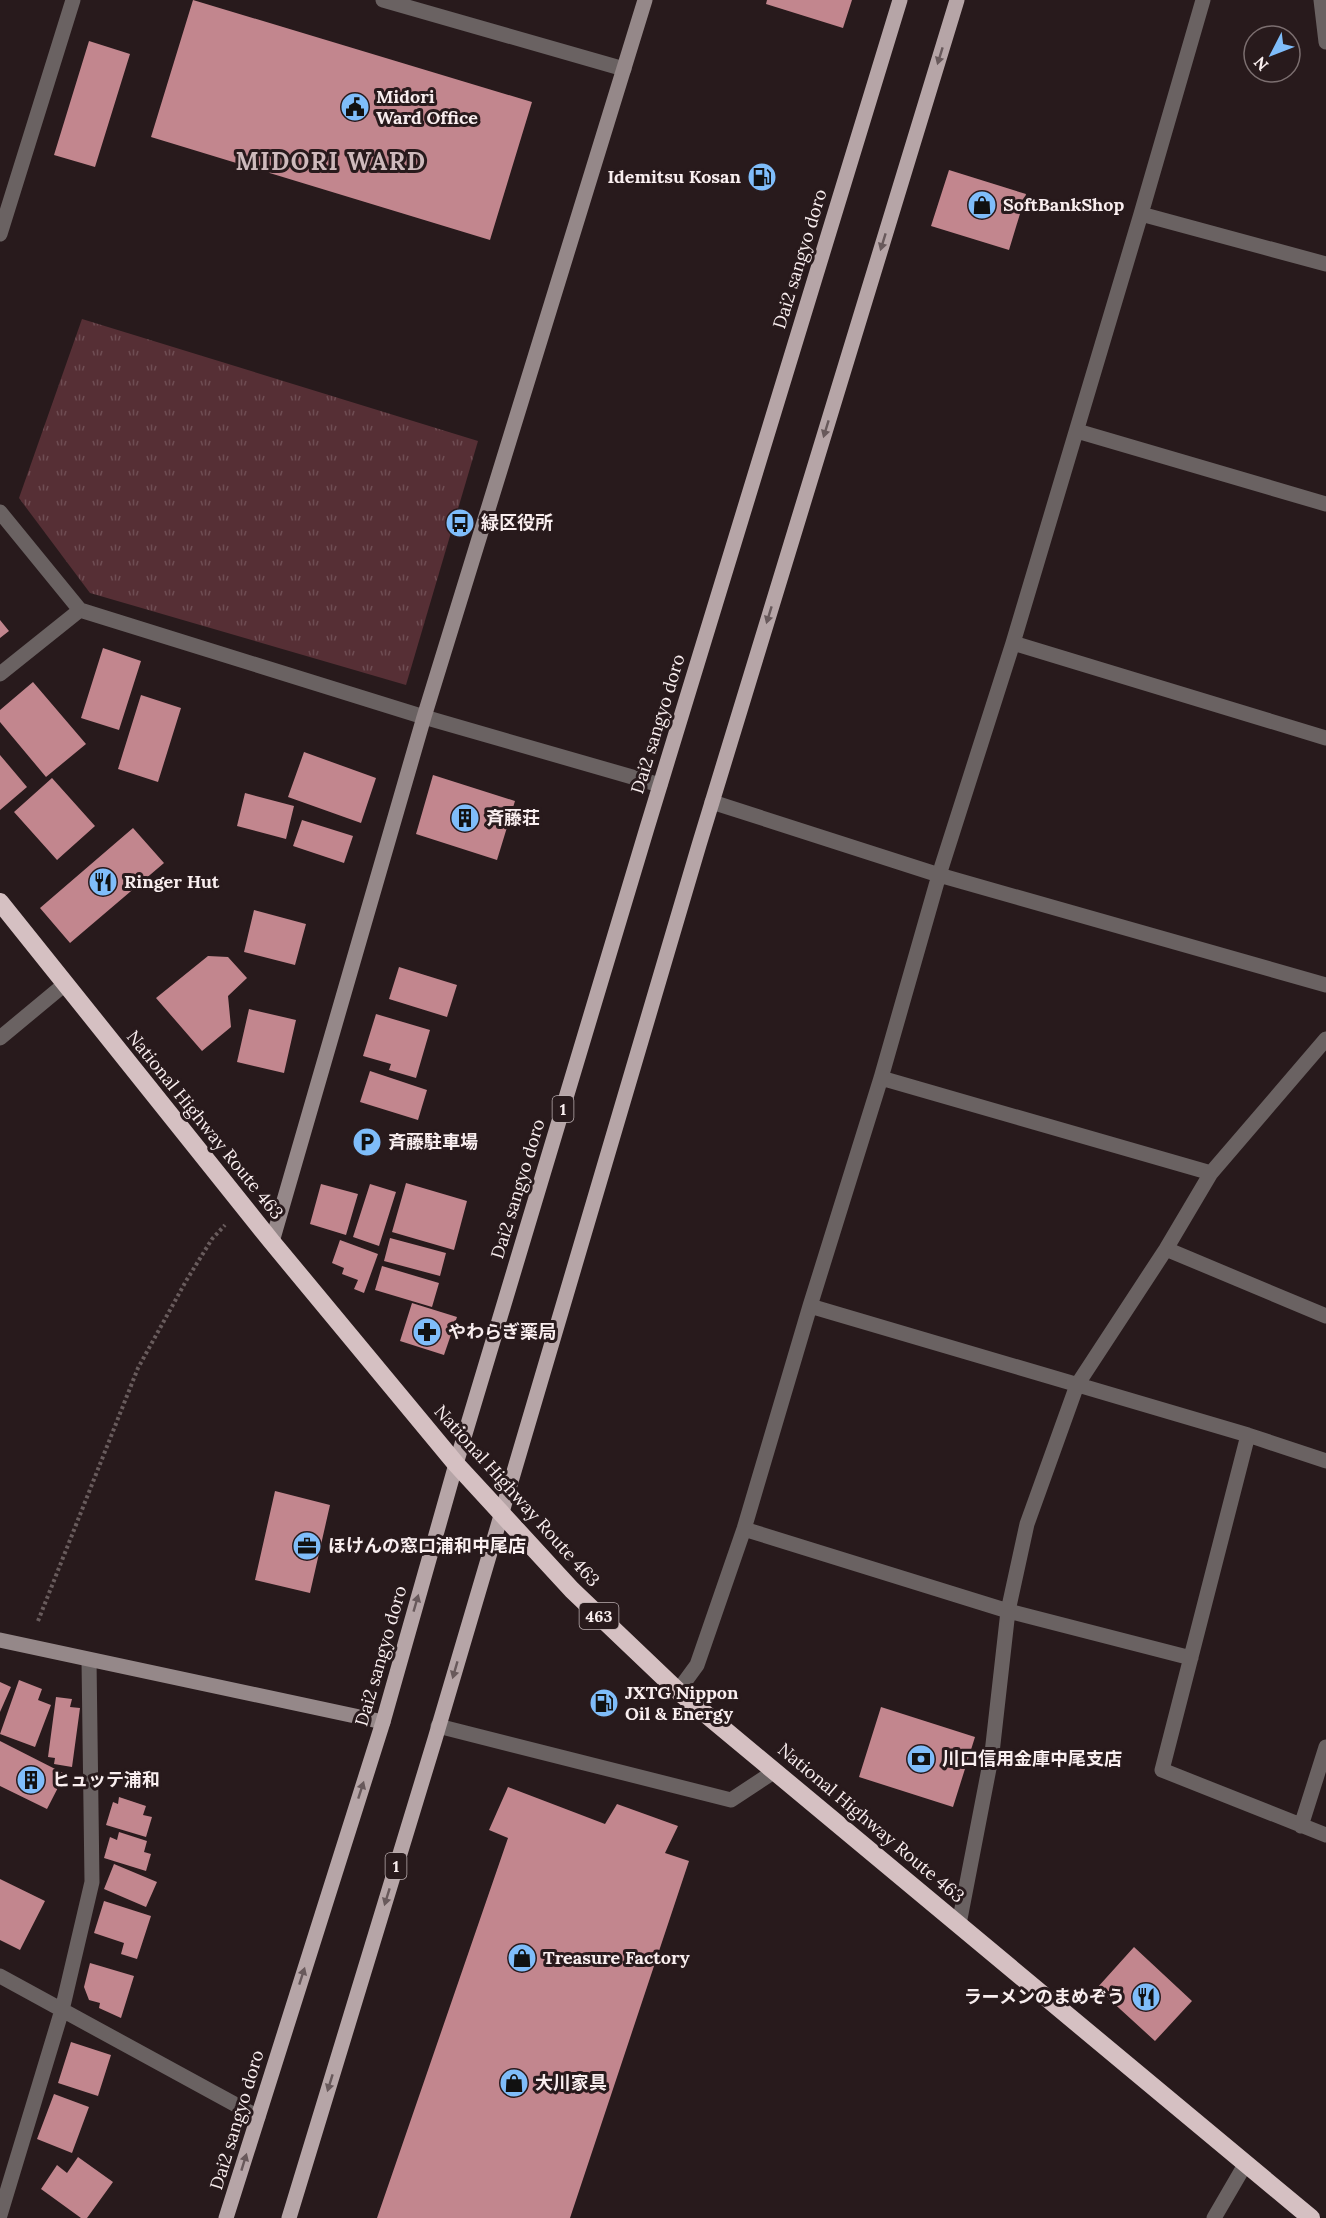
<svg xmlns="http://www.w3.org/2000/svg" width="1326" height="2218" font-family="Lora,'Noto Sans JP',serif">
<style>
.grass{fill:url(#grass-tufts)}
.building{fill:#c2868e}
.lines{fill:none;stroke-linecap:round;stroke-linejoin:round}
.path{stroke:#695c5d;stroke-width:4;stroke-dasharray:3 3;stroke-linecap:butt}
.street{stroke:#6a6262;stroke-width:15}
.secondary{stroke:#958889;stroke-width:15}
.primary{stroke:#b6a5a7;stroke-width:15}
.highway{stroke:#d5c0c2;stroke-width:18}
.oneway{fill:#68595b}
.labels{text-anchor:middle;stroke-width:6;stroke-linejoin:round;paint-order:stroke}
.shield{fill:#281a1c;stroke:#baaeb0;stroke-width:1.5}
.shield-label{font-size:16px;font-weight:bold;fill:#f9eeef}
.poi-label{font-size:18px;font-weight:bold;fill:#f9eeef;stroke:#281a1c;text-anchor:start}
.street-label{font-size:18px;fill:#f9eeef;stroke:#281a1c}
.district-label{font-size:24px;font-weight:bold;letter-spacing:1.5px;fill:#cebabc;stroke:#281a1c}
</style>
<defs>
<pattern id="grass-tufts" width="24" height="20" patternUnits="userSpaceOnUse" patternTransform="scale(1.5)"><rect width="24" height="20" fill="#562f35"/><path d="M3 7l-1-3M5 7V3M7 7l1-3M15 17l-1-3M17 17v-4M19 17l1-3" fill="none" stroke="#6f4d53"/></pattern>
</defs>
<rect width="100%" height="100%" fill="#281a1c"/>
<path class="grass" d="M 82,319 L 478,441 L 406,685 L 90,593 L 19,498 Z"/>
<path class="building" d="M 193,0 L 532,102 L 490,240 L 151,137 Z
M 767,0 L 852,0 L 843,28 L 766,4 Z
M 89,41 L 130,54 L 95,167 L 54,155 Z
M 949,170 L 1026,194 L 1009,250 L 931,226 Z
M 0,620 L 9,631 L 0,638 Z
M 103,648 L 141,661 L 119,730 L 81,718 Z
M 33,682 L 86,744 L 46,777 L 0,722 L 0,710 Z
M 141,695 L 181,708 L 158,782 L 118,769 Z
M 304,752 L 376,778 L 361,823 L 288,797 Z
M 0,755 L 27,787 L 0,810 Z
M 433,775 L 515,801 L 497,860 L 416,834 Z
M 52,778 L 95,826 L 57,860 L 14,812 Z
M 245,793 L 294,806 L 286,839 L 237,826 Z
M 302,820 L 353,836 L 344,863 L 293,846 Z
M 133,828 L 164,863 L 70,943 L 40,908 Z
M 254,910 L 306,924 L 295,965 L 244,952 Z
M 208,956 L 228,957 L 247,978 L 228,996 L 231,1027 L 202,1051 L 156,998 Z
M 399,967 L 457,985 L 447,1017 L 389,999 Z
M 249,1009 L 296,1020 L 284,1073 L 237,1062 Z
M 376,1014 L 430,1030 L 416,1078 L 389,1070 L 391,1064 L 363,1056 Z
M 370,1071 L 427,1090 L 418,1120 L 360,1102 Z
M 406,1183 L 467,1201 L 454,1250 L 392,1232 Z
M 321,1184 L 358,1194 L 346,1235 L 310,1224 Z
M 370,1184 L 396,1192 L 379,1246 L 353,1237 Z
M 390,1238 L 446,1253 L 440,1276 L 384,1261 Z
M 340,1240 L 378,1254 L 364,1293 L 354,1289 L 358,1280 L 342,1274 L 344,1268 L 332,1263 Z
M 382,1266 L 439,1283 L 432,1307 L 375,1290 Z
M 412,1303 L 457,1317 L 444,1355 L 400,1341 Z
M 275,1491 L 330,1505 L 310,1593 L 255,1580 Z
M 19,1680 L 42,1689 L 38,1700 L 51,1705 L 35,1747 L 0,1734 Z
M 0,1682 L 11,1687 L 0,1712 Z
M 56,1697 L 72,1699 L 70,1707 L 80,1708 L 72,1767 L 54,1764 L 55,1758 L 48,1757 Z
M 881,1707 L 975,1737 L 953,1807 L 859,1777 Z
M 0,1741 L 65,1774 L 47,1809 L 0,1786 Z
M 508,1787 L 605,1824 L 617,1804 L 678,1826 L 665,1853 L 689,1861 L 570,2218 L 377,2218 L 508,1838 L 489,1830 Z
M 119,1797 L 146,1806 L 143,1815 L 152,1817 L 146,1837 L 106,1825 L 113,1802 L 118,1804 Z
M 119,1832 L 147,1841 L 144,1852 L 151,1854 L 146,1871 L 104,1858 L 110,1837 L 117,1840 Z
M 114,1864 L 157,1882 L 146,1907 L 104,1889 Z
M 0,1879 L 45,1901 L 20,1950 L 0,1940 Z
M 104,1901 L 151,1916 L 137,1959 L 121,1954 L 124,1943 L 94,1933 Z
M 1134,1947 L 1192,2001 L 1155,2041 L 1097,1988 Z
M 90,1963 L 134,1976 L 121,2018 L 99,2008 L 100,2003 L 89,2000 L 84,1987 Z
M 71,2042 L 111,2055 L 98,2096 L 58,2083 Z
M 54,2094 L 89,2107 L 72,2153 L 37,2139 Z
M 78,2157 L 113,2182 L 87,2218 L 81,2218 L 41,2189 L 57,2165 L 67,2173 Z"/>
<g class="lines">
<path class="path" d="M 38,1621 L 138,1368 L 186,1281 L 212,1239 L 225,1225"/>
<path class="street" d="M 383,0 L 624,69
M 1321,0 L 1326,42
M 1141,214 L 1326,264
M 0,234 L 73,0
M 1077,431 L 1326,504
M 0,512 L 80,610
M 1013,643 L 1326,738
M 0,674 L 80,610 L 424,717 L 660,785
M 712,802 L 939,875 L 1326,985
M 0,1038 L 65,984
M 881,1078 L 1211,1173
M 1166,1249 L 1326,1316
M 810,1306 L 1248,1435 L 1326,1461
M 1248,1435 L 1162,1770 L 1326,1835
M 744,1529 L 1008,1611 L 1191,1658
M 678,1691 L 697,1665 L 744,1529 L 810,1306 L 881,1078 L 939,875 L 1013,643 L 1141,214 L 1203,0
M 438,1726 L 731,1800 L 775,1771
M 1301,1826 L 1326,1747
M 959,1924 L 992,1753 L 1008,1611 L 1027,1524 L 1077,1385 L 1166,1249 L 1211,1173 L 1326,1039
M 0,1976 L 258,2117
M 0,2215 L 62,2010 L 92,1882 L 89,1660
M 1214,2218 L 1246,2163"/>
<path class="secondary" d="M 272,1242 L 424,717 L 645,0
M 0,1640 L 383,1722"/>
<path class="primary" d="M 226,2218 L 383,1722 L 456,1464 L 647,828 L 900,0
M 289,2218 L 435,1739 L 699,845 L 957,0"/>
<path class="highway" d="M 0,902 L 272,1242 L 456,1464 L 572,1590 L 678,1691 L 1311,2218"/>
</g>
<defs><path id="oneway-solid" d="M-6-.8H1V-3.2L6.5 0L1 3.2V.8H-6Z" transform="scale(1.5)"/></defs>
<g class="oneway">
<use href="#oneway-solid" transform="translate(940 56) rotate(107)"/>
<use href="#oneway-solid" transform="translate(883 242) rotate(107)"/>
<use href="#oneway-solid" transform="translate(826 429) rotate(107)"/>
<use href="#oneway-solid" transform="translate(769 615) rotate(107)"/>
<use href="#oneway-solid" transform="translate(416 1603) rotate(-74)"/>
<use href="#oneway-solid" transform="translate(455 1670) rotate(106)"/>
<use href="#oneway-solid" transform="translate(361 1790) rotate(-72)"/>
<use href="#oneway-solid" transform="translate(387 1897) rotate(107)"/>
<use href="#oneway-solid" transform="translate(302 1976) rotate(-72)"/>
<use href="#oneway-solid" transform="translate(330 2083) rotate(107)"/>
<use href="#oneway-solid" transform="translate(244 2162) rotate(-73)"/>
</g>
<defs>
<g id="civic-disc" transform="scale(1.5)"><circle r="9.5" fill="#7fbdfa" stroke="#281a1c"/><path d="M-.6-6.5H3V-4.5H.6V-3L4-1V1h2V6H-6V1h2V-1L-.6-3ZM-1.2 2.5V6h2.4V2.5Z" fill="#111"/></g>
<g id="fuel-disc" transform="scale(1.5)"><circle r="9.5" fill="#7fbdfa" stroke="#281a1c"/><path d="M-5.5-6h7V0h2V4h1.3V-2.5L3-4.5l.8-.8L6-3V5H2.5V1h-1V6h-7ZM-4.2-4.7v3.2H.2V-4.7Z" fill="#111"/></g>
<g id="shop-disc" transform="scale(1.5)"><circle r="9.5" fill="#7fbdfa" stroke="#281a1c"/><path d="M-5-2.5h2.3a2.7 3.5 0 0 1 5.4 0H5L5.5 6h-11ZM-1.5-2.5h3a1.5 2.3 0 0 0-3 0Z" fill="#111"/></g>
<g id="bus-disc" transform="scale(1.5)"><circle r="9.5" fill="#7fbdfa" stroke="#281a1c"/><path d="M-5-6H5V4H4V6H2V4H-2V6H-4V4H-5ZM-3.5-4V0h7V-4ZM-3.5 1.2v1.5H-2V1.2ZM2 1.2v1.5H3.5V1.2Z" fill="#111"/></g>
<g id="building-disc" transform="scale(1.5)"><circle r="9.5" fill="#7fbdfa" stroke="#281a1c"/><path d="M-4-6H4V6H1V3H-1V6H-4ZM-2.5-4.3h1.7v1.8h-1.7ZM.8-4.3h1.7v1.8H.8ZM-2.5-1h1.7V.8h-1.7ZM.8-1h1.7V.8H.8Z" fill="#111"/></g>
<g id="restaurant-disc" transform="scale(1.5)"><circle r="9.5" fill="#7fbdfa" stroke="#281a1c"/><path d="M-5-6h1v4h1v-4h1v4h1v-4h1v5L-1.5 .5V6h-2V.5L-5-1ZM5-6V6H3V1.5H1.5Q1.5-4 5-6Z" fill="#111"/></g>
<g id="parking-disc" transform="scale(1.5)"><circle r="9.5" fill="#7fbdfa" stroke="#281a1c"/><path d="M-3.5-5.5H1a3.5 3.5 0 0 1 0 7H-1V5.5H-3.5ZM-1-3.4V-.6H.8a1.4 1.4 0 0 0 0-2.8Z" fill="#111"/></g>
<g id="pharmacy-disc" transform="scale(1.5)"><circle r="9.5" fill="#7fbdfa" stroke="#281a1c"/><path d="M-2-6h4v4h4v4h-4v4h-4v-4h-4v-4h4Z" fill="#111"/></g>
<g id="office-disc" transform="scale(1.5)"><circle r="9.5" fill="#7fbdfa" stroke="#281a1c"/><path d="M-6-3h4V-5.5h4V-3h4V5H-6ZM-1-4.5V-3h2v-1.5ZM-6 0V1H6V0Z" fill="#111"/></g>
<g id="bank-disc" transform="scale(1.5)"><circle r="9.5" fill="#7fbdfa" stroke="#281a1c"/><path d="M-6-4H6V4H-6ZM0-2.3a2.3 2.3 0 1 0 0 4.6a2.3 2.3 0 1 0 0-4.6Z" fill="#111"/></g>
</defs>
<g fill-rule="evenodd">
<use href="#civic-disc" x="355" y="107"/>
<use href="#fuel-disc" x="762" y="177"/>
<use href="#shop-disc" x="982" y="205"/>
<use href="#bus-disc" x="460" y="523"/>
<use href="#building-disc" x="465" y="818"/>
<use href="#restaurant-disc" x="103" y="882"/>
<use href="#parking-disc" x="367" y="1142"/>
<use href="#pharmacy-disc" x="427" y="1332"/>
<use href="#office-disc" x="307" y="1546"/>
<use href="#fuel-disc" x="604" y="1703"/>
<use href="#bank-disc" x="921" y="1759"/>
<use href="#building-disc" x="31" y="1780"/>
<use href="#shop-disc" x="522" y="1958"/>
<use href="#restaurant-disc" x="1146" y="1997"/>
<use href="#shop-disc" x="514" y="2083"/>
</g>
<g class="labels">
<g class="shield">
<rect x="552.5" y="1096" width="21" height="26" rx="4.5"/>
<rect x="579.5" y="1603" width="39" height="26" rx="4.5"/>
<rect x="385.5" y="1853" width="21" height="26" rx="4.5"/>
</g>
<g class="shield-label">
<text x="563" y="1115">1</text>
<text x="599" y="1622">463</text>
<text x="396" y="1872">1</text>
</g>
<g class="poi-label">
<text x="376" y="103">Midori<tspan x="376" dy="21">Ward Office</tspan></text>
<text x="741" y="183" text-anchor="end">Idemitsu Kosan</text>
<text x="1003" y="211">SoftBankShop</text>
<text x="481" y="529">緑区役所</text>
<text x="486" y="824">斉藤荘</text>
<text x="124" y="888">Ringer Hut</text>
<text x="388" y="1148">斉藤駐車場</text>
<text x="448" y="1338">やわらぎ薬局</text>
<text x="328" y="1552">ほけんの窓口浦和中尾店</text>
<text x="625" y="1699">JXTG Nippon<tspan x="625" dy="21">Oil &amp; Energy</tspan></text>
<text x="942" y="1765">川口信用金庫中尾支店</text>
<text x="52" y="1786">ヒュッテ浦和</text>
<text x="543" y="1964">Treasure Factory</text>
<text x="1125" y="2003" text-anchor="end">ラーメンのまめぞう</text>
<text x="535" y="2089">大川家具</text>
</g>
<g class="street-label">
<text transform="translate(800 259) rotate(-73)" y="6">Dai2 sangyo doro</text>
<text transform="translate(658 724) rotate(-73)" y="6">Dai2 sangyo doro</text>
<text transform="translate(205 1125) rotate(51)" y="6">National Highway Route 463</text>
<text transform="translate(518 1189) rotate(-73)" y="6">Dai2 sangyo doro</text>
<text transform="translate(517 1496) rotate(48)" y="6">National Highway Route 463</text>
<text transform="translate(381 1656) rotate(-74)" y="6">Dai2 sangyo doro</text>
<text transform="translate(871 1823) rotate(40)" y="6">National Highway Route 463</text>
<text transform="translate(237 2120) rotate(-73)" y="6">Dai2 sangyo doro</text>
</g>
<g class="district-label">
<text x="331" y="170">MIDORI WARD</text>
</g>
</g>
<g transform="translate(1272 54) rotate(228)"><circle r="28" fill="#281a1c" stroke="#7c6f70" stroke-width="1.5"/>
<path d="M0-4.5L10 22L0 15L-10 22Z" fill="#7fbdfa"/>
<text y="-9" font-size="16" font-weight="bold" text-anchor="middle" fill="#f9eeef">N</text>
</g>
</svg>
